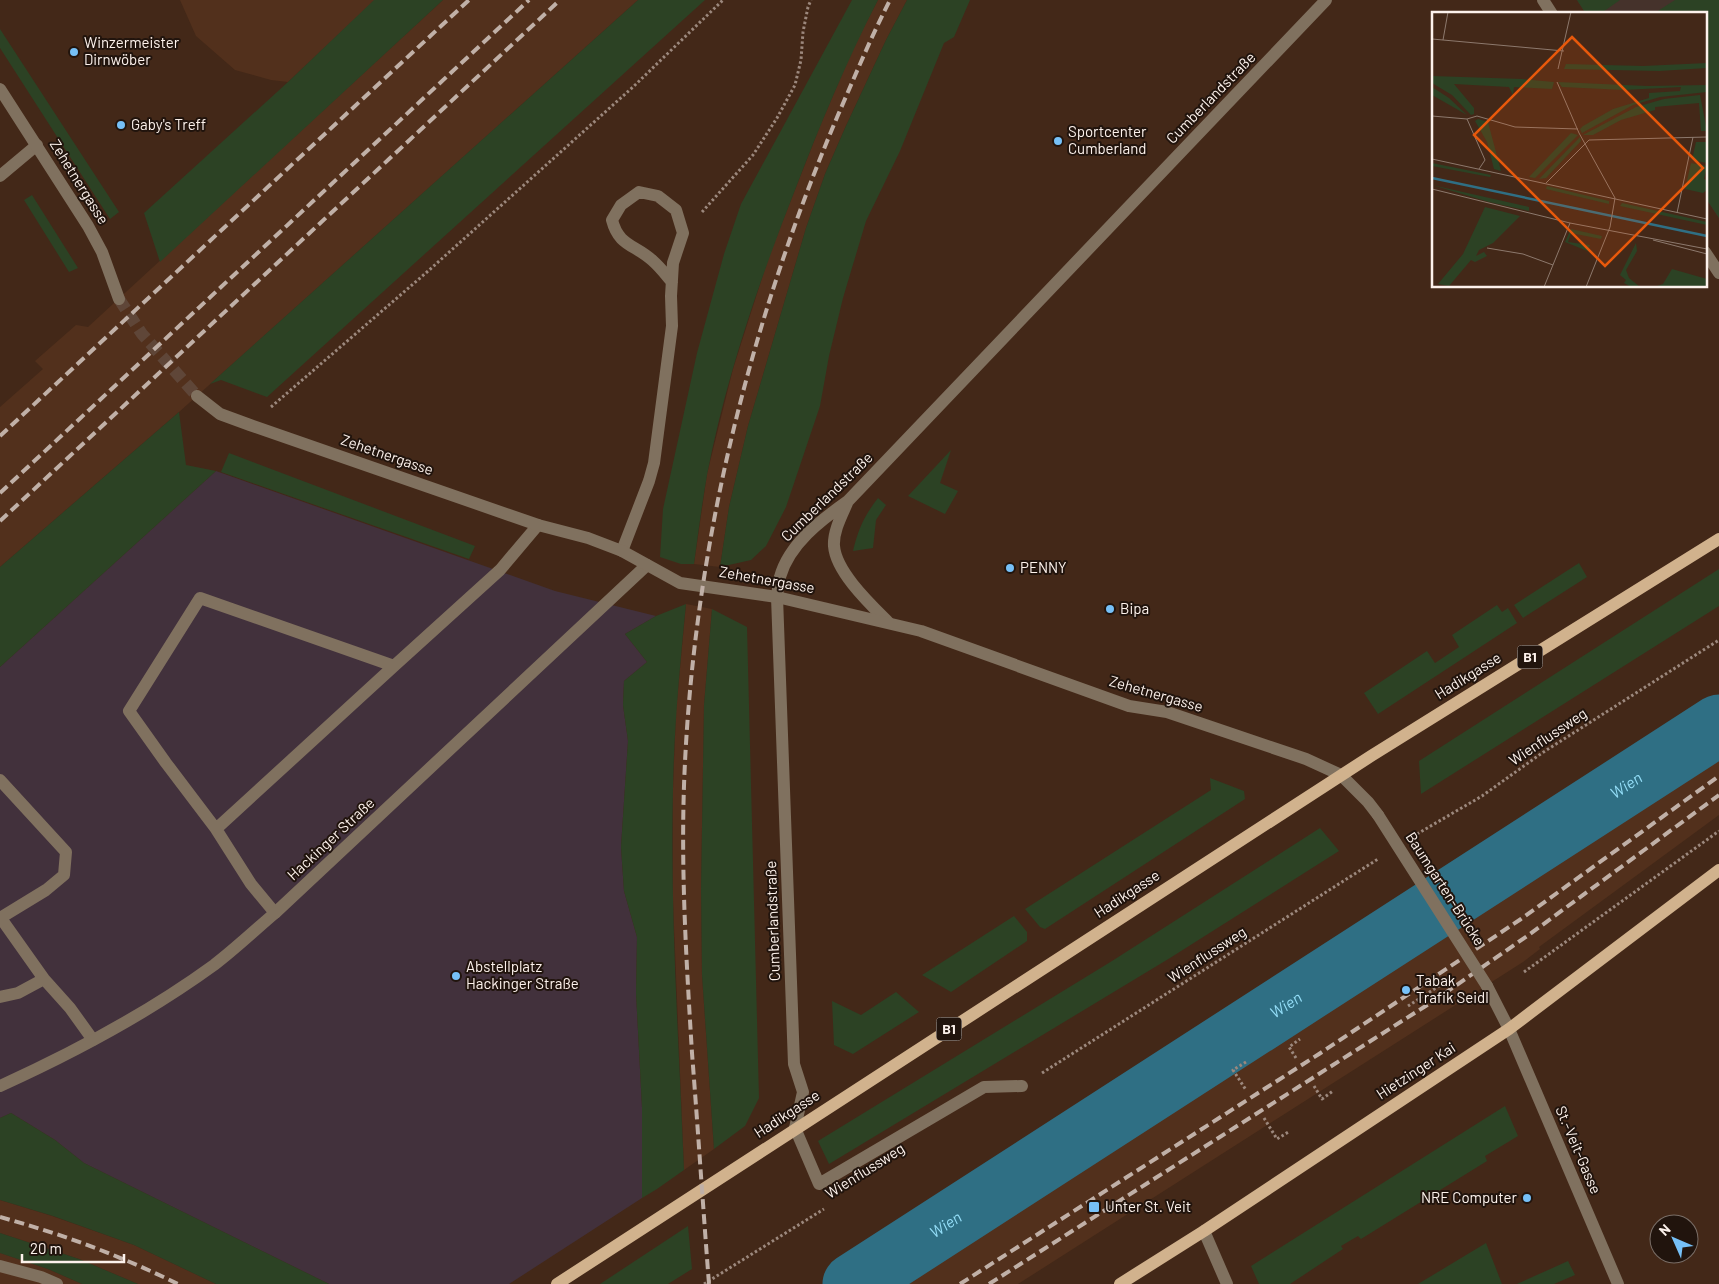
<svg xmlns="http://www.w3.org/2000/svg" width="1719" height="1284" font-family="Barlow,sans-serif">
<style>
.built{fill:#52301c}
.industrial{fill:#42313c}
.education{fill:#45322b}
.green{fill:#2c4224}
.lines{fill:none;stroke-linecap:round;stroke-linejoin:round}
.river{stroke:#2f6f84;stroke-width:61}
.tertiary-tunnel{stroke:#5f4638;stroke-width:12;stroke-dasharray:12 6;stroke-linecap:butt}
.path{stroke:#9c887d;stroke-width:3;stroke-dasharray:2.5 2.5;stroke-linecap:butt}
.service{stroke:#80715f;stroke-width:12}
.minor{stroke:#80715f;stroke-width:12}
.tertiary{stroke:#80715f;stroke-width:12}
.primary{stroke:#d1b28d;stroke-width:12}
.rail{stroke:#c0b0a7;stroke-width:4;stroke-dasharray:10 5;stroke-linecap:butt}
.tertiary-bridge{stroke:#80715f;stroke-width:12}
.poi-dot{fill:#76c0f7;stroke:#21140d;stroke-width:2}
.labels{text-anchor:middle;stroke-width:4;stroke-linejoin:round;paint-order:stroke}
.shield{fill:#21140d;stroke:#bbafa9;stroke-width:1}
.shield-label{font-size:14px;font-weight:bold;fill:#fdf2ec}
.poi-label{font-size:15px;fill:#fdf2ec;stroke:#21140d;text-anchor:start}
.street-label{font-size:15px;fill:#fdf2ec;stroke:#21140d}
.water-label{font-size:16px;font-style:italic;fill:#93ddf7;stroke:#21140d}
.inset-river{fill:none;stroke:#2f6f84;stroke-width:2.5}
.inset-road{fill:none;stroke:#8d796d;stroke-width:1}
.view{fill:#e8590c;fill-opacity:0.15;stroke:#e8590c;stroke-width:2.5}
.inset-edge{fill:none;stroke:#fdf2ec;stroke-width:2.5}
</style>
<rect width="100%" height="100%" fill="#432818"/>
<path class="built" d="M 180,0 L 375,0 L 288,82 L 271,80 L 235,70 L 196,36 Z
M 443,0 L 638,0 L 179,412 L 0,567 L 0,407 L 43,369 L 35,361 L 76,325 L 88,327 Z
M 878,0 L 907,0 L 886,40 L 845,128 L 825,174 L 806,228 L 748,426 L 729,507 L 720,567 L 694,564 L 707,474 L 733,369 L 769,256 L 820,126 L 854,46 Z
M 686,604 L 712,609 L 704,705 L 701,889 L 702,975 L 714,1149 L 684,1170 L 673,901 L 673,788 L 676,711 Z
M 1719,757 L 1719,815 L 1539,947 L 1540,949 L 1523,962 L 1018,1284 L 896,1284 L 1485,905 L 1534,876 Z
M 0,1200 L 52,1216 L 134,1245 L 216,1284 L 138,1284 L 79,1259 L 0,1233 Z
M 0,1253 L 48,1269 L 82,1284 L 0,1284 Z"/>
<path class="industrial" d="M 216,471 L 555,591 L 656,616 L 625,634 L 647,662 L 624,681 L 623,705 L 628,741 L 621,847 L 624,891 L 637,937 L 636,993 L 642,1107 L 642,1198 L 509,1284 L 329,1284 L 84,1163 L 55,1140 L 11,1113 L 0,1118 L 0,667 Z"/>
<path class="education" d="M 1577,0 L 1719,0 L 1719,218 L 1705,197 L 1705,14 L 1586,14 Z"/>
<path class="green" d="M 374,0 L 443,0 L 160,262 L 144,213 L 288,82 Z
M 638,0 L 705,0 L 267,397 L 221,380 L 210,384 Z
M 852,0 L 878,0 C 846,62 820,125 795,190 C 759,282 726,377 707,475 C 702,504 698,534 694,564 L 681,564 L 660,557 L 663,509 L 697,353 L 724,254 L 741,204 Z
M 907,0 L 970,0 L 954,37 L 944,43 L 900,151 L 866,221 L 843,298 L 829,356 L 820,406 L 786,507 L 766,546 L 751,560 L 720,567 L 729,507 L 748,426 L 806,228 L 825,174 L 845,128 L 886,40 Z
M 1577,0 L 1620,0 L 1600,14 L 1586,14 Z
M 1675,0 L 1719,0 L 1719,218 L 1705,197 L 1705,14 L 1653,14 Z
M 0,29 L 119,212 L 110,219 L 0,48 Z
M 32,195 L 78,268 L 69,272 L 24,200 Z
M 179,412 L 186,465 L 216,471 L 0,667 L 0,567 Z
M 951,450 L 940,483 L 958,491 L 945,514 L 908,496 Z
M 229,453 L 475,546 L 469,559 L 221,472 Z
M 878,498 L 886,505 L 876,520 L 873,548 L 853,551 C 858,530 864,516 878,498 Z
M 1579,563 L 1587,577 L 1523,618 L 1514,605 Z
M 1719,569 L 1719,606 L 1421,794 L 1419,761 Z
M 686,604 C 680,665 674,727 673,789 C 670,916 679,1043 684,1170 L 657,1189 L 642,1198 L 642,1107 L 636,993 L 637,937 L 624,891 L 621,847 L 628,741 L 623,705 L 624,681 L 647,662 L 625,634 L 656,616 Z
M 1497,605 L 1502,612 L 1508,608 L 1517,623 L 1378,714 L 1364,693 L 1427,651 L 1435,663 L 1459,647 L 1452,635 Z
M 712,609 L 747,627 L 759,1098 L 745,1126 L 714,1149 L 702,975 L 701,889 L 704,705 Z
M 1210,778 L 1244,791 L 1245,799 L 1045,929 L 1040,927 L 1025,909 L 1211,790 Z
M 1320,828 L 1339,851 L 1170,958 L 829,1164 L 818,1141 L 1112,961 Z
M 1014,916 L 1027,932 L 1027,941 L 951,992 L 922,975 Z
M 896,992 L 919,1012 L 853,1054 L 834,1045 L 832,1001 L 861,1015 Z
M 1505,1106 L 1518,1136 L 1485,1156 L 1487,1161 L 1361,1239 L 1358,1236 L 1341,1246 L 1343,1249 L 1290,1284 L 1259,1284 L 1251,1266 Z
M 11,1113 L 55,1140 L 84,1163 L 329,1284 L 216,1284 L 134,1245 L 53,1216 L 0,1200 L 0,1118 Z
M 688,1226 L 692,1269 L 668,1284 L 600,1284 Z
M 0,1233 L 79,1259 L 138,1284 L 82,1284 L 48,1269 L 0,1253 Z
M 1486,1243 L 1502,1284 L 1418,1284 Z
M 1568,1261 L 1575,1275 L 1554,1284 L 1517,1284 Z"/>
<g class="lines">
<path class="river" id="s1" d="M 853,1284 L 1719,725"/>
<path class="tertiary-tunnel" d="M 119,299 L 142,334 L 197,396"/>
<path class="path" d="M 702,212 L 753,155 L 777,118 L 795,85 L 801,60 L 803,32 L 808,7 L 811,0
M 271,407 L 427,272 L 633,87 L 723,0
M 1417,834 L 1482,796 L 1542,753 L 1719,640
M 1524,972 L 1719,831
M 1408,1006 L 1442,984
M 1296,1058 L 1289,1047 L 1300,1039
M 1246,1062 L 1233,1070 L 1246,1090
M 1042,1073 L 1378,859
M 1314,1086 L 1322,1099 L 1333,1091
M 1264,1118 L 1277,1139 L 1290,1131
M 704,1284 L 824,1209"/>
<path class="service" d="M 622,551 L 649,481 L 654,463 L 672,326 L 671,296 L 673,263 L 683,233 L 676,210 L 658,196 L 639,192 L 621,205 L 612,220 C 619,247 635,244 653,261 C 660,267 666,275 672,282
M 0,780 L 66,852 L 64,875 L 46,890 L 0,918
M 216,829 L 394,666
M 275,913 L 251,884 L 216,829 L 166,763 L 129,711 L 200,598 L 394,666 L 500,570 L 538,525
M 0,917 L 44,979 L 70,1008 L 93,1040
M 0,997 L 18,993 L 44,979
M 795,1128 L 819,1184 L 984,1087 L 1022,1086"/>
<path class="minor" d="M 1543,0 L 1552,14
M 0,176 L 37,145
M 1705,252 L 1719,273
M 848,501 C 842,515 833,531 834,546 C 836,572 870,604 888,622
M 0,1086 C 75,1052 148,1013 214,965 C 235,949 255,930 275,913 L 647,565
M 795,1128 L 803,1092 L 794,1064 L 777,597 C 778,590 778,583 780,577 C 789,544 821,520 848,501 L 1326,0
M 1204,1231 L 1227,1284
M 0,1266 L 41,1277 L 57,1284"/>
<path class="tertiary" d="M 0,89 L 88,226 L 102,252 L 119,299
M 197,396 L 220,414 L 250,425 L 538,525 L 588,538 L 622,551 L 680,583 L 777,597 L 921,631 L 1129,706 L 1167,712 L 1306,759 L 1341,775 L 1368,802 L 1378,815
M 1487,986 L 1509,1029 L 1618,1284"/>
<path class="primary" d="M 557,1284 L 1371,756 L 1719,539
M 1120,1284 L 1204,1231 L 1509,1029 L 1719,870"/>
<path class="rail" d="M 0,436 L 469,0
M 0,493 L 529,0
M 0,521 L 560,0
M 0,1217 C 62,1234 121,1256 178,1284
M 709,1284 C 703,1207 698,1130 692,1053 C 686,956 680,859 685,762 C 696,539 751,320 838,115 C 855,76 871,37 890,0
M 960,1284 L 1319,1054 L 1521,919 L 1719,776
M 989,1284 L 1435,1000 L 1530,934 L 1719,795"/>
<path class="tertiary-bridge" d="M 1378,815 L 1487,986"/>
</g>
<g class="poi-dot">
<circle cx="74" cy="52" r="5"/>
<circle cx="121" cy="125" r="5"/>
<circle cx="1058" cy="141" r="5"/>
<circle cx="1010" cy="568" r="5"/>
<circle cx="1110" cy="609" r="5"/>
<circle cx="456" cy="976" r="5"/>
<circle cx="1406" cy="990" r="5"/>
<circle cx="1527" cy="1198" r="5"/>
<rect x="1088" y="1201" width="12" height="12" rx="2.5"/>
</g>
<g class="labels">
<g class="shield">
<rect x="1517.5" y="645.5" width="25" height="23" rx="4"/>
<rect x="936.5" y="1017.5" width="25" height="23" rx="4"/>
</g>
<g class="shield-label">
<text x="1530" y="662">B1</text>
<text x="949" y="1034">B1</text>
</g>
<g class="poi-label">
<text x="84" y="48">Winzermeister<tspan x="84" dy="17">Dirnwöber</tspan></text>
<text x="131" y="130">Gaby's Treff</text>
<text x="1068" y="137">Sportcenter<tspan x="1068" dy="17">Cumberland</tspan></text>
<text x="1020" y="573">PENNY</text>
<text x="1120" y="614">Bipa</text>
<text x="466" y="972">Abstellplatz<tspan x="466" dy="17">Hackinger Straße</tspan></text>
<text x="1416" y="986">Tabak<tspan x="1416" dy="17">Trafik Seidl</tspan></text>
<text x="1517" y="1203" text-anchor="end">NRE Computer</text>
<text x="1105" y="1212">Unter St. Veit</text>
</g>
<g class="street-label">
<text transform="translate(1211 98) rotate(-46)" y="5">Cumberlandstraße</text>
<text transform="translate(79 182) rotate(58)" y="5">Zehetnergasse</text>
<text transform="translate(387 455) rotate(19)" y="5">Zehetnergasse</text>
<text transform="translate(827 497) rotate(-44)" y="5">Cumberlandstraße</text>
<text transform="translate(767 580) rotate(10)" y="5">Zehetnergasse</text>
<text transform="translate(1468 676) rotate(-32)" y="5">Hadikgasse</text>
<text transform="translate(1156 694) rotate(16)" y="5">Zehetnergasse</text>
<text transform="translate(1548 737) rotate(-34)" y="5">Wienflussweg</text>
<text transform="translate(331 839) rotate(-43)" y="5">Hackinger Straße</text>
<text transform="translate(1445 889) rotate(57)" y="5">Baumgarten-Brücke</text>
<text transform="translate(1127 894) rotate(-33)" y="5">Hadikgasse</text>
<text transform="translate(773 921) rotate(-92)" y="5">Cumberlandstraße</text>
<text transform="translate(1207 955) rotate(-33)" y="5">Wienflussweg</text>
<text transform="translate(1416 1071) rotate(-33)" y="5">Hietzinger Kai</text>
<text transform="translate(787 1114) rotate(-33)" y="5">Hadikgasse</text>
<text transform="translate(1578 1150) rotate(67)" y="5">St.-Veit-Gasse</text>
<text transform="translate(865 1171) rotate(-32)" y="5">Wienflussweg</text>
</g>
<g class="water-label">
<text dy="6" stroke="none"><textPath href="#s1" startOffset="920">Wien</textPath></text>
<text dy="6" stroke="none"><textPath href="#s1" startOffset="515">Wien</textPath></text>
<text dy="6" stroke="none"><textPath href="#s1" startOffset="110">Wien</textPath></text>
</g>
</g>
<g transform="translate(1432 12)">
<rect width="275" height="275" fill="#432818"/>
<path d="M 275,51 L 275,56 L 227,59 L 132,57 L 134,52 L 211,54 ZM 0,64 L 90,67 L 122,70 L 120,77 L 82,75 L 81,83 L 77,75 L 22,72 L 42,96 L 42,102 L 39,103 L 20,83 L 0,71 ZM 126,70 L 215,74 L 275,73 L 275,80 L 228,85 L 201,93 L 150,121 L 148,117 L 151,114 L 181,97 L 217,86 L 217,81 L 248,79 L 249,75 L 192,78 L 130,75 ZM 0,75 L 17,86 L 35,103 L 0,83 ZM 268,83 L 275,119 L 269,119 L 267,91 L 223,95 L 223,98 L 189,108 L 161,123 L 151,123 L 204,95 L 232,87 ZM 46,107 L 56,110 L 69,159 L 62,157 L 55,130 L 43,109 ZM 139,121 L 146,123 L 103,166 L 97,165 ZM 148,125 L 149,129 L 114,166 L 107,167 ZM 264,130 L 275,130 L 275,151 L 260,148 ZM 0,151 L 59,163 L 58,165 L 0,154 ZM 259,151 L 275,154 L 272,167 L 275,168 L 275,178 L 271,181 L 253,177 ZM 0,173 L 97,195 L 97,199 L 57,190 ZM 115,174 L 177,189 L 177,192 L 114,177 ZM 190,191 L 275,210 L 275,213 L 188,194 ZM 53,195 L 88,204 L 61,231 L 47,238 L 44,244 L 52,240 L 55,244 L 43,250 L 39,248 L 17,274 L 6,272 L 31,242 ZM 139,217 L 170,224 L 169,227 L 139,221 L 136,230 L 158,233 L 156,238 L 163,242 L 133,230 ZM 204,231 L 205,239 L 194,258 L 197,266 L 208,275 L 199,275 L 192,271 L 194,268 L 188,263 ZM 240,257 L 275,267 L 275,275 L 222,275 L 231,272 Z" fill="#2c4224"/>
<path class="inset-river" d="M 0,166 L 275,224"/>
<path class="inset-road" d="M 0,27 L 132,39M 11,28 L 16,0M 126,57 L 139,0M 125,70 L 147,121 L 183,186 L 178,215 L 154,275M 0,104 L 35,107 L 45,104 L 83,115 L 146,117M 35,107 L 53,148 L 47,157M 0,147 L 275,207M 114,171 L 157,128 L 275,125M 0,177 L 138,211 L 275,237M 245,201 L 261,125M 221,228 L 275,242M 55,236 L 91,242 L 121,253M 112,275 L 138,211"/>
<path class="view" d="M 140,25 L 271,156 L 173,254 L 42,123 Z"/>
<rect width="275" height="275" class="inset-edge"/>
</g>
<g transform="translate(1674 1239) rotate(315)"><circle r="24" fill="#21140d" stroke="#796d66"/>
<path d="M0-4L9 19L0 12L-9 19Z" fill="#76c0f7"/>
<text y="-8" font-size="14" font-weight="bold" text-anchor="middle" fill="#fdf2ec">N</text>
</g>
<path d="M22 1254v8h102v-8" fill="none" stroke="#fdf2ec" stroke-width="2.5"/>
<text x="30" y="1254" font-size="15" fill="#fdf2ec" stroke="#21140d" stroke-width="4" paint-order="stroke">20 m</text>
</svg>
